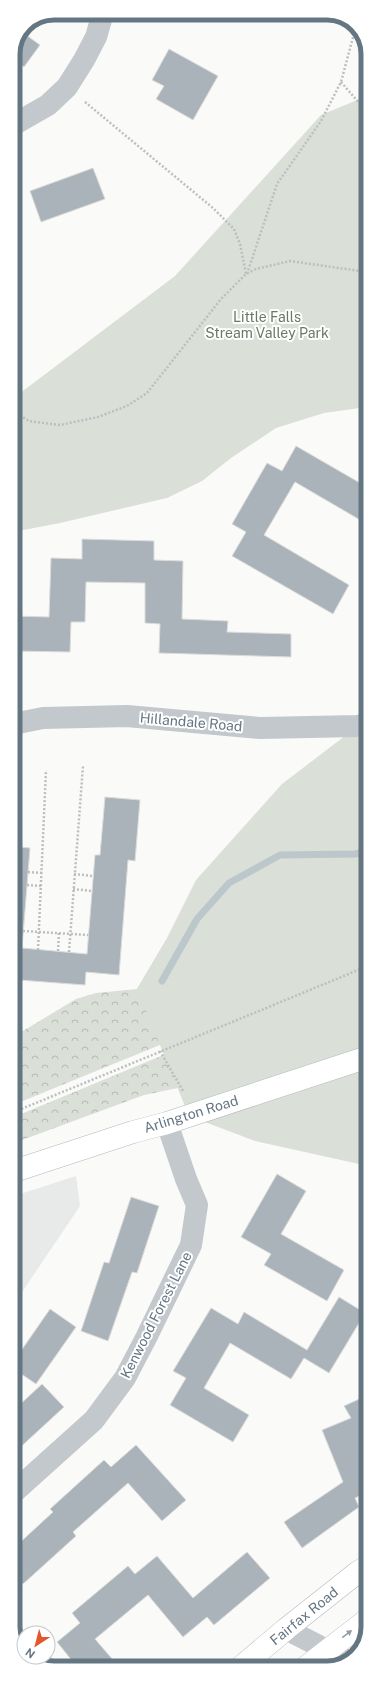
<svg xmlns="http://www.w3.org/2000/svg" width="381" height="1681" font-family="'Public Sans',sans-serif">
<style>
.built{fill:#e8e9e9}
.forest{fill:url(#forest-crowns)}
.green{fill:#dadfd7}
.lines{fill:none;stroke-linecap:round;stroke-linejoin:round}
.stream{stroke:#bbc7cb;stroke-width:7}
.building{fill:#aab3b9;stroke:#dcdcda}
.secondary-casing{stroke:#b3babf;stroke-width:23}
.path{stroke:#bbbfc2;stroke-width:2.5;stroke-dasharray:2 2;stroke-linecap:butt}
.street{stroke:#c3c8cc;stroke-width:22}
.secondary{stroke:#fff;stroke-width:22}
.oneway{fill:#939fa8}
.labels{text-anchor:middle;stroke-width:4;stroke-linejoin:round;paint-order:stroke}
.park-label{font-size:14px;fill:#687a64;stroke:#fff}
.street-label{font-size:14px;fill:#657683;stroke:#fff}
.rim{fill:none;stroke:#657683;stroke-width:5}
</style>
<defs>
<pattern id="forest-crowns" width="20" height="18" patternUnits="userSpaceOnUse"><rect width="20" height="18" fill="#dadfd7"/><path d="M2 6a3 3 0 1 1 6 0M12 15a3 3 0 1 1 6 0" fill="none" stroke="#b4b9b4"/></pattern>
</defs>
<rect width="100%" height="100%" fill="#fafaf8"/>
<path class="built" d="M 76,1176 L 80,1206 L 14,1304 L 14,1196 Z"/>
<path class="forest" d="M 166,940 L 368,960 L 13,1105 L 13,1037 L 76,999 L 96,993 L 137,989 Z
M 293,1001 L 226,1078 L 144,1095 L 14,1143 L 14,1117 Z"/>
<path class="green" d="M 367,96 L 367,407 L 324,413 L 276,428 L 231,458 L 202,481 L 167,498 L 60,523 L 13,532 L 13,396 L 15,397 L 175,276 L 321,115 Z
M 368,723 L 368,1166 L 255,1141 L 189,1116 L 137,989 L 166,940 L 196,880 L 282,784 L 358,726 Z"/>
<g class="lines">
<path class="stream" d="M 162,981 L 197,919 L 229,883 L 280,855 L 355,854 L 368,851"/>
</g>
<path class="building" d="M 22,32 L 40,45 L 24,67 L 13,59 L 13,54 Z
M 169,49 L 218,76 L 193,120 L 156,99 L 164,86 L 152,80 Z
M 93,168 L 105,199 L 41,222 L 30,191 Z
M 296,446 L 367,487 L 367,524 L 295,482 L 264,535 L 349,585 L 333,614 L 232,556 L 246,532 L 232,524 L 267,463 L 282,471 Z
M 82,539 L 154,541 L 154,560 L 183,561 L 182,619 L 228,621 L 227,632 L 291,634 L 291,657 L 159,653 L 160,624 L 145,623 L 145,583 L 86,582 L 85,622 L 71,622 L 70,652 L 13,651 L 13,616 L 49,617 L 51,558 L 82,559 Z
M 105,797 L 140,800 L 135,861 L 128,860 L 119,975 L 86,972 L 85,985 L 19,980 L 20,967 L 13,966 L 13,817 L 21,817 L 19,847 L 30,848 L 22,948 L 87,954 L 95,855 L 100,855 Z
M 277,1174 L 306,1191 L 281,1234 L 344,1270 L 327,1301 L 264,1265 L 271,1254 L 241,1237 Z
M 131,1197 L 159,1206 L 137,1273 L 132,1272 L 108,1341 L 81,1331 L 104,1262 L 109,1263 Z
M 339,1297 L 365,1313 L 329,1373 L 304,1358 L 291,1379 L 230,1343 L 204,1388 L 249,1415 L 233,1442 L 170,1405 L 186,1378 L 173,1371 L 211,1308 L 238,1324 L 244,1312 L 307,1350 Z
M 50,1309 L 76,1327 L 36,1384 L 14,1369 L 14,1361 Z
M 42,1384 L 64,1407 L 14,1453 L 14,1410 Z
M 368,1395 L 368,1431 L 362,1434 L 368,1448 L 368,1492 L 355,1498 L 359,1507 L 302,1548 L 284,1522 L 343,1482 L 322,1430 L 351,1418 L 344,1406 Z
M 136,1445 L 186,1500 L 162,1521 L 128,1483 L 73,1532 L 76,1536 L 23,1584 L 20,1581 L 14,1586 L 14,1548 L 53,1512 L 50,1509 L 104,1460 L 111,1467 Z
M 247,1552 L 270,1578 L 214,1625 L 207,1617 L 183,1637 L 148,1595 L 95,1639 L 120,1668 L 78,1668 L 57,1642 L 80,1623 L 72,1613 L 128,1566 L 135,1574 L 157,1556 L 193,1598 Z"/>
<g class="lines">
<g class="secondary-casing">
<path id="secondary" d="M 14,1171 L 133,1132 L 167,1123 L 368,1057
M 241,1667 L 286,1629 L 358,1572 L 368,1566
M 306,1667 L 368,1619"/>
</g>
<path class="path" d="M 341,82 L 367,112
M 85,102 L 213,208 L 234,229 L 240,244 L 246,274
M 247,274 L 277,184 L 321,121 L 341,82 L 356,26
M 13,411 L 29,421 L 60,425 L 98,417 L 127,406 L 147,393 L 221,299 L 246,274 L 256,269 L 290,261 L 367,272
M 28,872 L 42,873
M 74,874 L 93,876
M 27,885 L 41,886
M 73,889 L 92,891
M 23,931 L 88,935
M 38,950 L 46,770
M 58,951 L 59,932
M 69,952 L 83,766
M 160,1051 L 183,1091
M 14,1112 L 368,966"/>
<path class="street" d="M 13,125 L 48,105 L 67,87 L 84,60 L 96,37 L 103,13
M 13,724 L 43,718 L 127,716 L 260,728 L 358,726 L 368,723
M 14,1492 L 94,1420 L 125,1378 L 146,1338 L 191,1245 L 197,1205 L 186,1179 L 167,1123
M 286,1629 L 346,1660"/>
<use href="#secondary" class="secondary"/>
</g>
<defs><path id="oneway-solid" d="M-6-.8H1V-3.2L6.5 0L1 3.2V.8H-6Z"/></defs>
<use class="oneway" href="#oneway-solid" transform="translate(347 1634) rotate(-37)"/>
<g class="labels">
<g class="park-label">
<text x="267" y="322">Little Falls<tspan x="267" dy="16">Stream Valley Park</tspan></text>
</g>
<g class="street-label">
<text transform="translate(191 722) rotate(5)" y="5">Hillandale Road</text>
<text transform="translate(191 1114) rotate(-17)" y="5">Arlington Road</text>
<text transform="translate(156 1315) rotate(-63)" y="5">Kenwood Forest Lane</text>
<text transform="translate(304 1616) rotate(-39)" y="5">Fairfax Road</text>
</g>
</g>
<path d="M0 0H381V1681H0ZM54 20H327A34 34 0 0 1 361 54V1627A34 34 0 0 1 327 1661H54A34 34 0 0 1 20 1627V54A34 34 0 0 1 54 20Z" fill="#fff" fill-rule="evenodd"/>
<path class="rim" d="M54 20H327A34 34 0 0 1 361 54V1627A34 34 0 0 1 327 1661H54A34 34 0 0 1 20 1627V54A34 34 0 0 1 54 20Z"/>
<g transform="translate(36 1645) rotate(216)"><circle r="19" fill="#ffffff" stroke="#c1c8cd"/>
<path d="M0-3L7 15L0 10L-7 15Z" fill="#e4572e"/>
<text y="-6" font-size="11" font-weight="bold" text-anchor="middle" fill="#657683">N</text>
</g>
</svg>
